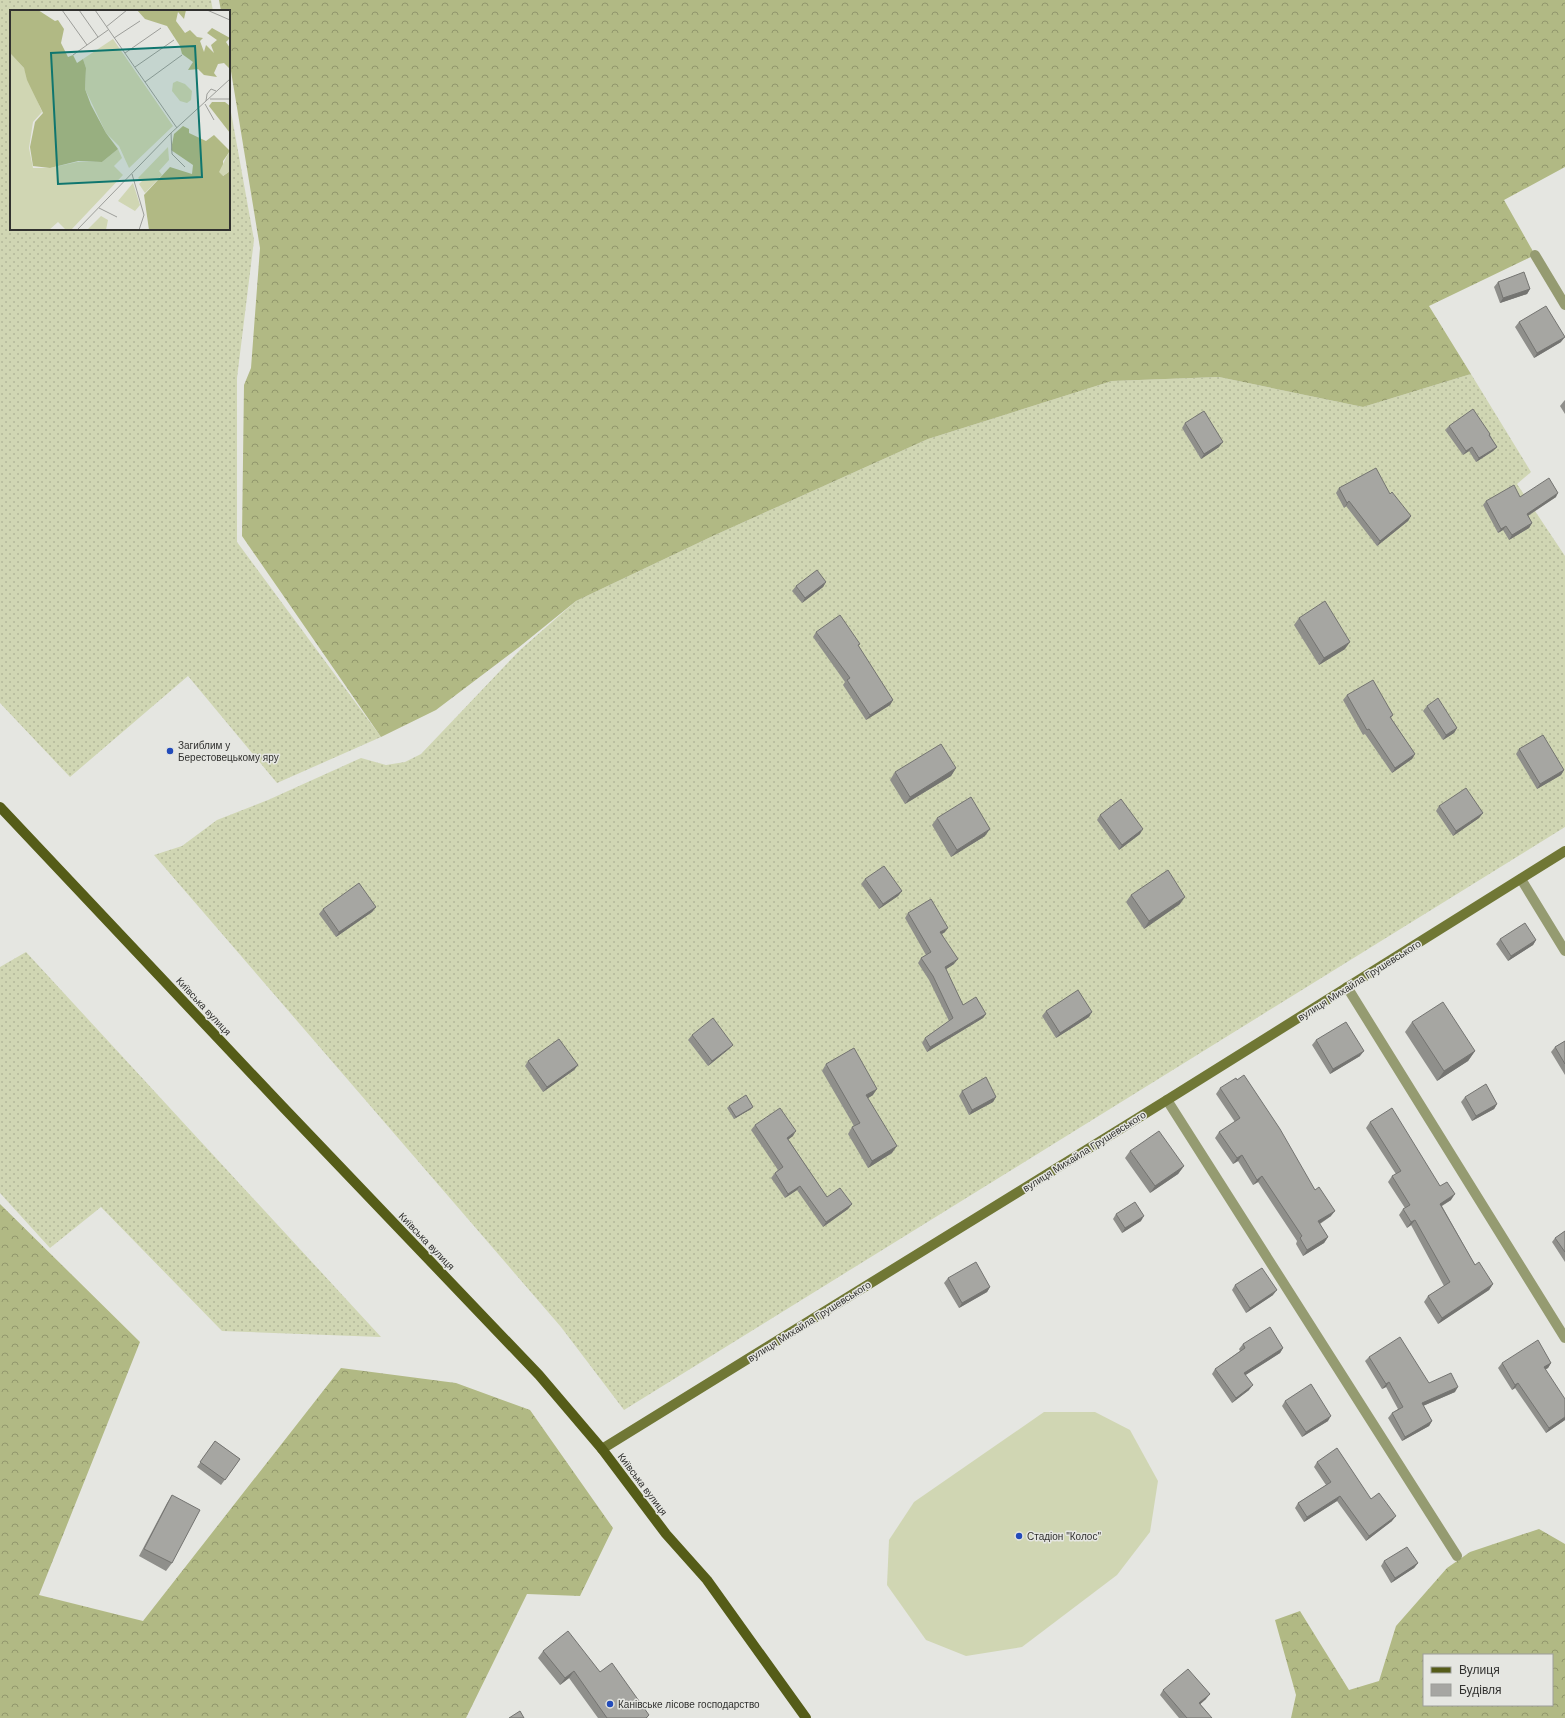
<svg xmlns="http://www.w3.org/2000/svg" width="1565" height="1718" font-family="Helvetica,sans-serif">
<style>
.grass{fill:url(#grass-dots)}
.forest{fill:url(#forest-crowns);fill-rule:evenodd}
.pitch{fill:#d0d6b3}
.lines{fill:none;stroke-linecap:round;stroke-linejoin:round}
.street{stroke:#959b71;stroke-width:10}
.secondary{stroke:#707735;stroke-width:10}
.primary{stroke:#555c18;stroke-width:10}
.wall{fill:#8f8f8b}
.shaded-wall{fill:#747471}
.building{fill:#a6a6a2;stroke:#747471}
.poi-dot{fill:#224bba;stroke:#e5e6e1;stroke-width:1.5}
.labels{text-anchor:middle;stroke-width:3;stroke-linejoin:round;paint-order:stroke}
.poi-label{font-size:10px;fill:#31312f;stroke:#e5e6e1;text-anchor:start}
.street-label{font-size:10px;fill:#31312f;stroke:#e5e6e1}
.inset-road{fill:none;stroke:#9d9e9a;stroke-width:1}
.view{fill:#0f766e;fill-opacity:0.15;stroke:#0f766e;stroke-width:2}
.inset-edge{fill:none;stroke:#31312f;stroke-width:2}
</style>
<defs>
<pattern id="grass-dots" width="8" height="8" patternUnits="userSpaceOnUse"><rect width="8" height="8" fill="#d0d6b3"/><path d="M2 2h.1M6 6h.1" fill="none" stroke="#b3b89a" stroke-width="1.8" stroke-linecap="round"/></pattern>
<pattern id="forest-crowns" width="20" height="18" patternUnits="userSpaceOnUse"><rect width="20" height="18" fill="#b1b984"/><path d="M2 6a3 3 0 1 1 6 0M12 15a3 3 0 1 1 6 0" fill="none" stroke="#91976c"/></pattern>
</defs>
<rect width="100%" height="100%" fill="#e5e6e1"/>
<path class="grass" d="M 0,0 L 211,0 L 213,11 L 11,11 L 11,229 L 229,229 L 229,101 L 254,240 L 237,378 L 237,542 L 381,737 L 277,783 L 188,676 L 70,777 L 0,703 Z
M 1471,374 L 1531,472 L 1517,484 L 1565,556 L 1565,827 L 624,1410 L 561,1327 L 154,855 L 182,846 L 217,820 L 268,800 L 361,758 L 386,765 L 405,762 L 421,754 L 520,650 L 576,601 L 715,535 L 928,439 L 1112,381 L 1219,377 L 1363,407 Z
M 26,952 L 381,1337 L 222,1331 L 101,1207 L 50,1248 L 0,1193 L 0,967 Z"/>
<path class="forest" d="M 219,0 L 1565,0 L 1565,167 L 1504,200 L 1535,255 L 1429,306 L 1471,374 L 1363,407 L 1219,377 L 1112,381 L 928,439 L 715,535 L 576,601 L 518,648 L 436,710 L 381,737 L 242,536 L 244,385 L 251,368 L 260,248 L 229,59 L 229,11 L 221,11 Z
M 0,1204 L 140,1342 L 39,1595 L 143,1621 L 341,1368 L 456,1383 L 530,1410 L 613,1528 L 580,1596 L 527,1594 L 466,1718 L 0,1718 Z
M 1539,1529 L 1565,1544 L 1565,1718 L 1291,1718 L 1296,1695 L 1275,1620 L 1300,1611 L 1349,1690 L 1379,1681 L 1396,1626 L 1447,1568 L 1470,1552 ZM 1424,1655 L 1552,1655 L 1552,1705 L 1424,1705 Z"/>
<path class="pitch" d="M 1044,1412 L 1095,1412 L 1130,1430 L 1158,1481 L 1150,1532 L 1117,1575 L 1022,1647 L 966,1656 L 926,1640 L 887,1585 L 889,1540 L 914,1502 Z"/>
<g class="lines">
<path class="street" d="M 1535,255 L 1565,305
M 1521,879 L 1565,951
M 1347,987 L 1565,1338
M 1167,1100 L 1457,1556"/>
<path class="secondary" d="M 602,1449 L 1167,1100 L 1565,851"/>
<path class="primary" d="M 0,807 L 282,1106 L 539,1375 L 602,1449 L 666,1534 L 707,1580 L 806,1718"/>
</g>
<path class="wall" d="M 1498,282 L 1530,289 L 1527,294 L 1500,303 L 1494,287 Z
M 1519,322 L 1561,342 L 1534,358 L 1515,327 Z
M 1565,400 L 1565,414 L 1560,406 L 1564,401 Z
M 1185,423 L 1219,447 L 1201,459 L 1182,428 Z
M 1449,426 L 1490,434 L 1490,435 L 1497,447 L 1493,451 L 1476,462 L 1469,451 L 1463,455 L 1445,430 Z
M 1339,488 L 1390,494 L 1411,516 L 1408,521 L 1377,546 L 1346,506 L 1344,508 L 1336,493 Z
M 1520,497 L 1556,497 L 1528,516 L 1532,523 L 1529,528 L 1509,540 L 1503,530 L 1498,533 L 1483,505 L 1486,501 Z
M 826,582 L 823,587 L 802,603 L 792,591 L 796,586 Z
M 1299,618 L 1345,649 L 1319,665 L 1294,625 Z
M 816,632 L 860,644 L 858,646 L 893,700 L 890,705 L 866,720 L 843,685 L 845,682 L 813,637 Z
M 1347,695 L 1393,715 L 1391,718 L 1415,754 L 1412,759 L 1392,773 L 1365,734 L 1363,735 L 1343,700 Z
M 1427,706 L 1457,728 L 1454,733 L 1443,740 L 1423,711 Z
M 1519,749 L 1564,770 L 1561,775 L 1537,789 L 1516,754 Z
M 956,768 L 951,776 L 905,804 L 890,780 L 895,772 Z
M 1439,806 L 1483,813 L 1479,818 L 1453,836 L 1436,811 Z
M 1100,815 L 1140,834 L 1119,850 L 1097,820 Z
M 937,818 L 985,836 L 951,857 L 932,825 Z
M 865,879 L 902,891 L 898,896 L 879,909 L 861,884 Z
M 1131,895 L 1180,904 L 1144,929 L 1126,902 Z
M 376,907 L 372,912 L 336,937 L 319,914 L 323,909 Z
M 908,913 L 945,932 L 942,934 L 954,964 L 946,969 L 963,1005 L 986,1014 L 983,1018 L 927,1052 L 922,1043 L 925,1038 L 949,1021 L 929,980 L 918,963 L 921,958 L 926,955 L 905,918 Z
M 1500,939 L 1536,940 L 1533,945 L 1508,961 L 1496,944 Z
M 1046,1011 L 1089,1017 L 1056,1038 L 1042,1016 Z
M 1412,1022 L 1475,1051 L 1468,1061 L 1437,1081 L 1405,1032 Z
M 692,1035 L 733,1045 L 729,1049 L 708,1066 L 688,1040 Z
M 1316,1040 L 1360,1056 L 1330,1074 L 1312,1045 Z
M 1565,1041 L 1565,1075 L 1551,1052 L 1555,1047 Z
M 528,1061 L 578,1065 L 574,1070 L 543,1092 L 525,1066 Z
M 826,1064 L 873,1095 L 868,1098 L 892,1153 L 868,1168 L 848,1134 L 852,1127 L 854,1126 L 822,1071 Z
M 1220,1088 L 1331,1216 L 1320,1224 L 1328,1237 L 1324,1243 L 1303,1256 L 1296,1244 L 1297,1241 L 1258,1182 L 1253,1185 L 1238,1161 L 1233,1164 L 1215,1138 L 1219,1132 L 1235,1122 L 1216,1094 Z
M 962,1091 L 996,1097 L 993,1102 L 969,1115 L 959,1096 Z
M 1465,1097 L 1497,1104 L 1494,1109 L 1472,1121 L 1461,1102 Z
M 729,1106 L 751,1109 L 734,1119 L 727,1108 Z
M 1370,1122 L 1440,1186 L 1451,1200 L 1442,1206 L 1475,1265 L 1493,1284 L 1489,1290 L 1438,1324 L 1424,1302 L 1428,1296 L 1444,1286 L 1411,1225 L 1407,1228 L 1399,1215 L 1403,1209 L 1405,1208 L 1388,1182 L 1392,1176 L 1396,1174 L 1366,1128 Z
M 755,1125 L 793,1136 L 788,1139 L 827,1197 L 852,1204 L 848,1209 L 823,1227 L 797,1190 L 785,1198 L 771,1178 L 775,1173 L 778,1170 L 751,1130 Z
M 1130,1151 L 1184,1166 L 1178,1174 L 1150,1193 L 1125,1158 Z
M 1116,1214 L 1141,1221 L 1122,1233 L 1113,1219 Z
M 1565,1231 L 1565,1262 L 1552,1242 L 1555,1238 Z
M 948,1278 L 990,1287 L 987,1292 L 959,1308 L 944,1283 Z
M 1235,1285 L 1273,1295 L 1246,1313 L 1232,1290 Z
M 1243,1344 L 1283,1348 L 1280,1353 L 1245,1375 L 1249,1390 L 1232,1403 L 1212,1374 L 1215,1369 L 1240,1351 L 1239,1349 Z
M 1369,1357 L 1429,1383 L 1455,1392 L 1423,1406 L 1432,1421 L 1429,1426 L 1402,1441 L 1388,1418 L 1392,1413 L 1398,1409 L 1386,1387 L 1382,1389 L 1365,1361 Z
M 1502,1363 L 1551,1363 L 1548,1368 L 1545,1370 L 1565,1420 L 1546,1433 L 1515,1388 L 1512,1390 L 1498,1368 Z
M 1285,1401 L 1328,1421 L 1302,1437 L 1282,1406 Z
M 215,1441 L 240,1459 L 221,1485 L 197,1467 Z
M 1317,1462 L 1371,1499 L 1392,1521 L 1366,1541 L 1337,1501 L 1304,1522 L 1295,1508 L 1298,1503 L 1326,1485 L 1314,1467 Z
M 172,1495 L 172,1563 L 166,1571 L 139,1556 L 167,1503 Z
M 1384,1561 L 1418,1563 L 1414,1568 L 1391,1583 L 1381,1566 Z
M 543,1651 L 649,1715 L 647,1718 L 598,1718 L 569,1678 L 560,1685 L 538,1658 Z
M 1163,1690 L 1206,1699 L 1200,1704 L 1212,1718 L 1179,1718 L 1160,1695 Z"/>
<path class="shaded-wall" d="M 1530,289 L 1527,294 L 1500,303 L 1503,298 Z
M 1565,337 L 1561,342 L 1534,358 L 1537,353 Z
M 1223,442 L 1219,447 L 1201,459 L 1204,454 Z
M 1472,447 L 1469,451 L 1463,455 L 1466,451 Z
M 1497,447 L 1493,451 L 1476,462 L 1479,458 Z
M 1558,493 L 1556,497 L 1524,518 L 1527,514 Z
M 1349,501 L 1346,506 L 1344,508 L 1347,503 Z
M 1411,516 L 1408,521 L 1377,546 L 1380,541 Z
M 1532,523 L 1529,528 L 1509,540 L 1512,535 Z
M 1506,526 L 1503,530 L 1498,533 L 1501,529 Z
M 826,582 L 823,587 L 802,603 L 805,598 Z
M 1350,642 L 1345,649 L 1319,665 L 1324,658 Z
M 893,700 L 890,705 L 866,720 L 870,715 Z
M 1457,728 L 1454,733 L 1443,740 L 1446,735 Z
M 1415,754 L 1412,759 L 1392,773 L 1395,768 Z
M 956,768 L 951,776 L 905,804 L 910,797 Z
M 1564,770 L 1561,775 L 1537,789 L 1540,784 Z
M 1483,813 L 1479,818 L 1453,836 L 1456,831 Z
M 990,829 L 985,836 L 951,857 L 957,850 Z
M 1143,829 L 1140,834 L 1119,850 L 1122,845 Z
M 902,891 L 898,896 L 879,909 L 883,904 Z
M 1185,897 L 1180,904 L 1144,929 L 1149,921 Z
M 376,907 L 372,912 L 336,937 L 339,932 Z
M 948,928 L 945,932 L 937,937 L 940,932 Z
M 1536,940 L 1533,945 L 1508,961 L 1511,956 Z
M 958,959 L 954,964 L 942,972 L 945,967 Z
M 1092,1012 L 1089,1017 L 1056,1038 L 1060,1033 Z
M 986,1014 L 983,1018 L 927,1052 L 930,1047 Z
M 733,1045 L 729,1049 L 708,1066 L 712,1061 Z
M 1364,1051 L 1360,1056 L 1330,1074 L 1333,1069 Z
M 1475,1051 L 1468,1061 L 1437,1081 L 1444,1071 Z
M 578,1065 L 574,1070 L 543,1092 L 547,1087 Z
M 877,1089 L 873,1095 L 862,1102 L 866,1095 Z
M 996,1097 L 993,1102 L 969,1115 L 972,1110 Z
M 1497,1104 L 1494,1109 L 1472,1121 L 1476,1116 Z
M 753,1107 L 751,1109 L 734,1119 L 736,1117 Z
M 796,1131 L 793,1136 L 784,1143 L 787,1138 Z
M 897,1146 L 892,1153 L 868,1168 L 872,1161 Z
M 1242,1155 L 1238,1161 L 1233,1164 L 1237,1158 Z
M 1184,1166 L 1178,1174 L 1150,1193 L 1155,1186 Z
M 1262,1176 L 1258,1182 L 1253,1185 L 1257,1180 Z
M 800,1186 L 797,1190 L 785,1198 L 788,1194 Z
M 1455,1194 L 1451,1200 L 1436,1209 L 1440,1204 Z
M 852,1204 L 848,1209 L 823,1227 L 826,1222 Z
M 1335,1211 L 1331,1216 L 1314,1227 L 1318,1221 Z
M 1144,1216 L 1141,1221 L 1122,1233 L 1125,1228 Z
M 1415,1220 L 1411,1225 L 1407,1228 L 1411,1222 Z
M 1328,1237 L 1324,1243 L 1303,1256 L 1307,1250 Z
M 1493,1284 L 1489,1290 L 1438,1324 L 1442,1318 Z
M 990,1287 L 987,1292 L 959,1308 L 962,1303 Z
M 1277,1290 L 1273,1295 L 1246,1313 L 1250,1308 Z
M 1283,1348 L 1280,1353 L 1241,1378 L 1244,1373 Z
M 1551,1363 L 1548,1368 L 1540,1372 L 1544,1367 Z
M 1389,1382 L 1386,1387 L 1382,1389 L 1386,1384 Z
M 1518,1383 L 1515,1388 L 1512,1390 L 1515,1385 Z
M 1253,1385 L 1249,1390 L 1232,1403 L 1236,1398 Z
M 1458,1387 L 1455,1392 L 1418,1408 L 1422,1403 Z
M 1331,1416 L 1328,1421 L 1302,1437 L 1306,1432 Z
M 1565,1417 L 1565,1420 L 1546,1433 L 1549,1428 Z
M 1432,1421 L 1429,1426 L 1402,1441 L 1405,1437 Z
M 1340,1496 L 1337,1501 L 1304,1522 L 1307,1517 Z
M 1396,1516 L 1392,1521 L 1366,1541 L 1369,1536 Z
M 1418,1563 L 1414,1568 L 1391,1583 L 1395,1578 Z
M 574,1671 L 569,1678 L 560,1685 L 565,1678 Z
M 1210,1694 L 1206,1699 L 1196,1708 L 1199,1703 Z"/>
<path class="building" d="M 1524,272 L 1530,289 L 1503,298 L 1498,282 Z
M 1546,306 L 1565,337 L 1537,353 L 1519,322 Z
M 1473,409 L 1490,434 L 1489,435 L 1497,447 L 1479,458 L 1472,447 L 1466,451 L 1449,426 Z
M 1204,411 L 1223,442 L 1204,454 L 1185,423 Z
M 1376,468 L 1390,494 L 1392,492 L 1411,516 L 1380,541 L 1349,501 L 1347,503 L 1339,488 Z
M 1549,478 L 1558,493 L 1527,514 L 1532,523 L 1512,535 L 1506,526 L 1501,529 L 1486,501 L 1514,485 L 1520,497 Z
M 817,570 L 826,582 L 805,598 L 796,586 Z
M 1325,601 L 1350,642 L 1324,658 L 1299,618 Z
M 840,615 L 860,644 L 858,645 L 893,700 L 870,715 L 847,680 L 850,678 L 816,632 Z
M 1373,680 L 1393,715 L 1390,717 L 1415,754 L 1395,768 L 1369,729 L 1367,730 L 1347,695 Z
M 1438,698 L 1457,728 L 1446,735 L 1427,706 Z
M 1543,735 L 1564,770 L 1540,784 L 1519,749 Z
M 941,744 L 956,768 L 910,797 L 895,772 Z
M 1466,788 L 1483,813 L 1456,831 L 1439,806 Z
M 971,797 L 990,829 L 957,850 L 937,818 Z
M 1121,799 L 1143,829 L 1122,845 L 1100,815 Z
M 884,866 L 902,891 L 883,904 L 865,879 Z
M 1168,870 L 1185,897 L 1149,921 L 1131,895 Z
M 359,883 L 376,907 L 339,932 L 323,909 Z
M 931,899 L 948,928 L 940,932 L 958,959 L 945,967 L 963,1005 L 976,997 L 986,1014 L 930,1047 L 925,1038 L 953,1018 L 933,976 L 921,958 L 931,952 L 908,913 Z
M 1525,923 L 1536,940 L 1511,956 L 1500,939 Z
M 1078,990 L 1092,1012 L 1060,1033 L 1046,1011 Z
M 1443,1002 L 1475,1051 L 1444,1071 L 1412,1022 Z
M 713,1018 L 733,1045 L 712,1061 L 692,1035 Z
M 1346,1022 L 1364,1051 L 1333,1069 L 1316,1040 Z
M 559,1039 L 578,1065 L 547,1087 L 528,1061 Z
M 1565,1041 L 1565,1064 L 1555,1047 Z
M 854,1048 L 877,1089 L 866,1095 L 897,1146 L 872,1161 L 852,1127 L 860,1123 L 826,1064 Z
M 1244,1075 L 1280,1129 L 1315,1190 L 1319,1187 L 1335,1211 L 1318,1221 L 1328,1237 L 1307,1250 L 1300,1238 L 1302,1236 L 1262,1176 L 1257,1180 L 1242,1155 L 1237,1158 L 1219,1132 L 1240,1118 L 1220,1088 L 1236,1078 L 1237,1080 Z
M 986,1077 L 996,1097 L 972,1110 L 962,1091 Z
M 1486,1084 L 1497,1104 L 1476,1116 L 1465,1097 Z
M 746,1095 L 753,1107 L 736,1117 L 729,1106 Z
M 780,1108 L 796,1131 L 787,1138 L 827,1197 L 840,1188 L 852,1204 L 826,1222 L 800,1186 L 788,1194 L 775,1173 L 783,1167 L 755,1125 Z
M 1392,1108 L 1440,1186 L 1447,1182 L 1455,1194 L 1440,1204 L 1475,1265 L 1479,1262 L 1493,1284 L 1442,1318 L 1428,1296 L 1450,1282 L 1415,1220 L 1411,1222 L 1403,1209 L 1410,1205 L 1392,1176 L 1401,1171 L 1370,1122 Z
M 1159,1131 L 1184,1166 L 1155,1186 L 1130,1151 Z
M 1135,1202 L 1144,1216 L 1125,1228 L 1116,1214 Z
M 1565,1231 L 1565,1252 L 1555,1238 Z
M 976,1262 L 990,1287 L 962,1303 L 948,1278 Z
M 1262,1268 L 1277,1290 L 1250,1308 L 1235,1285 Z
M 1270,1327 L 1283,1348 L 1244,1373 L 1253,1385 L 1236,1398 L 1215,1369 L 1245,1348 L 1243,1344 Z
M 1400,1337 L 1429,1383 L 1451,1373 L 1458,1387 L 1422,1403 L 1432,1421 L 1405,1437 L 1392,1413 L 1403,1407 L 1389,1382 L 1386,1384 L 1369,1357 Z
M 1538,1340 L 1551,1363 L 1544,1367 L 1565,1399 L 1565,1417 L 1549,1428 L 1518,1383 L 1515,1385 L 1502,1363 Z
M 1311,1384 L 1331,1416 L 1306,1432 L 1285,1401 Z
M 215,1441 L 240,1459 L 225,1480 L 200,1462 Z
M 1337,1448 L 1371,1499 L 1379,1493 L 1396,1516 L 1369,1536 L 1340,1496 L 1307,1517 L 1298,1503 L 1331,1482 L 1317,1462 Z
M 172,1495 L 200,1510 L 172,1563 L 144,1549 Z
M 1407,1547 L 1418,1563 L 1395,1578 L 1384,1561 Z
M 568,1631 L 600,1672 L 612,1663 L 649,1715 L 646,1718 L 607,1718 L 574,1671 L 565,1678 L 543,1651 Z
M 1188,1669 L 1210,1694 L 1199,1703 L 1212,1718 L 1187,1718 L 1163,1690 Z
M 520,1711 L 524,1718 L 509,1718 Z"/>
<g class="poi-dot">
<circle cx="170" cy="751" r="4"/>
<circle cx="1019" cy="1536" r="4"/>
<circle cx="610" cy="1704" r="4"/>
</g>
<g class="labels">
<g class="poi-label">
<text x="178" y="749">Загиблим у<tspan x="178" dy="12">Берестовецькому яру</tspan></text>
<text x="1027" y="1540">Стадіон "Колос"</text>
<text x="618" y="1708">Канівське лісове господарство</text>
</g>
<g class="street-label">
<text transform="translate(1359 980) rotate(-32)" y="4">вулиця Михайла Грушевського</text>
<text transform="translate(204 1006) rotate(47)" y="4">Київська вулиця</text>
<text transform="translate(1084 1151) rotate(-32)" y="4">вулиця Михайла Грушевського</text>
<text transform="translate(427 1241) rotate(46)" y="4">Київська вулиця</text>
<text transform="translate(809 1321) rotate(-32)" y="4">вулиця Михайла Грушевського</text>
<text transform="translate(643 1484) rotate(53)" y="4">Київська вулиця</text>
</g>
</g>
<g transform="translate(10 10)">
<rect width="220" height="220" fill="#e5e6e1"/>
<path d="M 103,29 L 163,116 L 119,158 L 109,136 L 96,123 L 75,79 L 76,58 L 73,49 ZM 0,43 L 14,58 L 32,102 L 23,112 L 19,138 L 23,158 L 40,158 L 67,152 L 92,152 L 108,139 L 112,148 L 104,156 L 113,165 L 61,220 L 56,220 L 48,212 L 39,220 L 0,220 ZM 158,137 L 159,150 L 149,161 L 152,165 L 135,183 L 129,174 L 132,171 L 128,168 ZM 123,173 L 130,195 L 125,201 L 108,191 Z" fill="#d0d6b3"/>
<path d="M 0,0 L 28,0 L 45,11 L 48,10 L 54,19 L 51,33 L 58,47 L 63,45 L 67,53 L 73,49 L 76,58 L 75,79 L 81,95 L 96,123 L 108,139 L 92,152 L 68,151 L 40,158 L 23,156 L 20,137 L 25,112 L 33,103 L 17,70 L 14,58 L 0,43 ZM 127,0 L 176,0 L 174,9 L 168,2 L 166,11 L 175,23 L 180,20 L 187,27 L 193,28 L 190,31 L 194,42 L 196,35 L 204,43 L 201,35 L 207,30 L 197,23 L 202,18 L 220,28 L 216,32 L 220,38 L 220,59 L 214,53 L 208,54 L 204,63 L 207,67 L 194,65 L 188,59 L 178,60 L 183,52 L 172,44 L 170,36 L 157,16 L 135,9 ZM 202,92 L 215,92 L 220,96 L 220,123 L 199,96 ZM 173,116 L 179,119 L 179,123 L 196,131 L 204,125 L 220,141 L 213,151 L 213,166 L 220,161 L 220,220 L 139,220 L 134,185 L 160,157 L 182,164 L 183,155 L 161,140 L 164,124 Z" fill="#b1b984"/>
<path d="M 220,140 L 220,161 L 213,166 L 209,162 ZM 91,206 L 98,210 L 96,220 L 77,220 Z" fill="#d0d6b3"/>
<path d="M 167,71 L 175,74 L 182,81 L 181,90 L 177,93 L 170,91 L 162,81 L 163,73 Z" fill="#d0d6b3"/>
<path class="inset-road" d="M 52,0 L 77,35M 69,0 L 88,27M 85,0 L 167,118M 197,0 L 220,10M 96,17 L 117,0M 104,28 L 130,11M 115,43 L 151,18M 63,45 L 98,20M 125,57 L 164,30M 135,72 L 172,45M 200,89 L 220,89M 196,91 L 197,84 L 201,79 L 206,81M 195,94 L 204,110M 161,123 L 162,144 L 175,157M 122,164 L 134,205 L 129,220M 89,198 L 107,207M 67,220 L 161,123 L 220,69"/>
<path class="view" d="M 185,36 L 192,167 L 48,174 L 41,43 Z"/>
<rect width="220" height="220" class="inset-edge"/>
</g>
<rect x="1423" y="1654" width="130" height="52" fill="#e5e6e1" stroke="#9d9e9a"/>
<rect x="1431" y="1667" width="20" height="6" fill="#555c18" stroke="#9d9e9a"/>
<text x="1459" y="1674" font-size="12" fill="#31312f">Вулиця</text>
<rect x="1431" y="1684" width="20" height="12" fill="#a6a6a2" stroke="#9d9e9a"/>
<text x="1459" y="1694" font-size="12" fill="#31312f">Будівля</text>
</svg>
